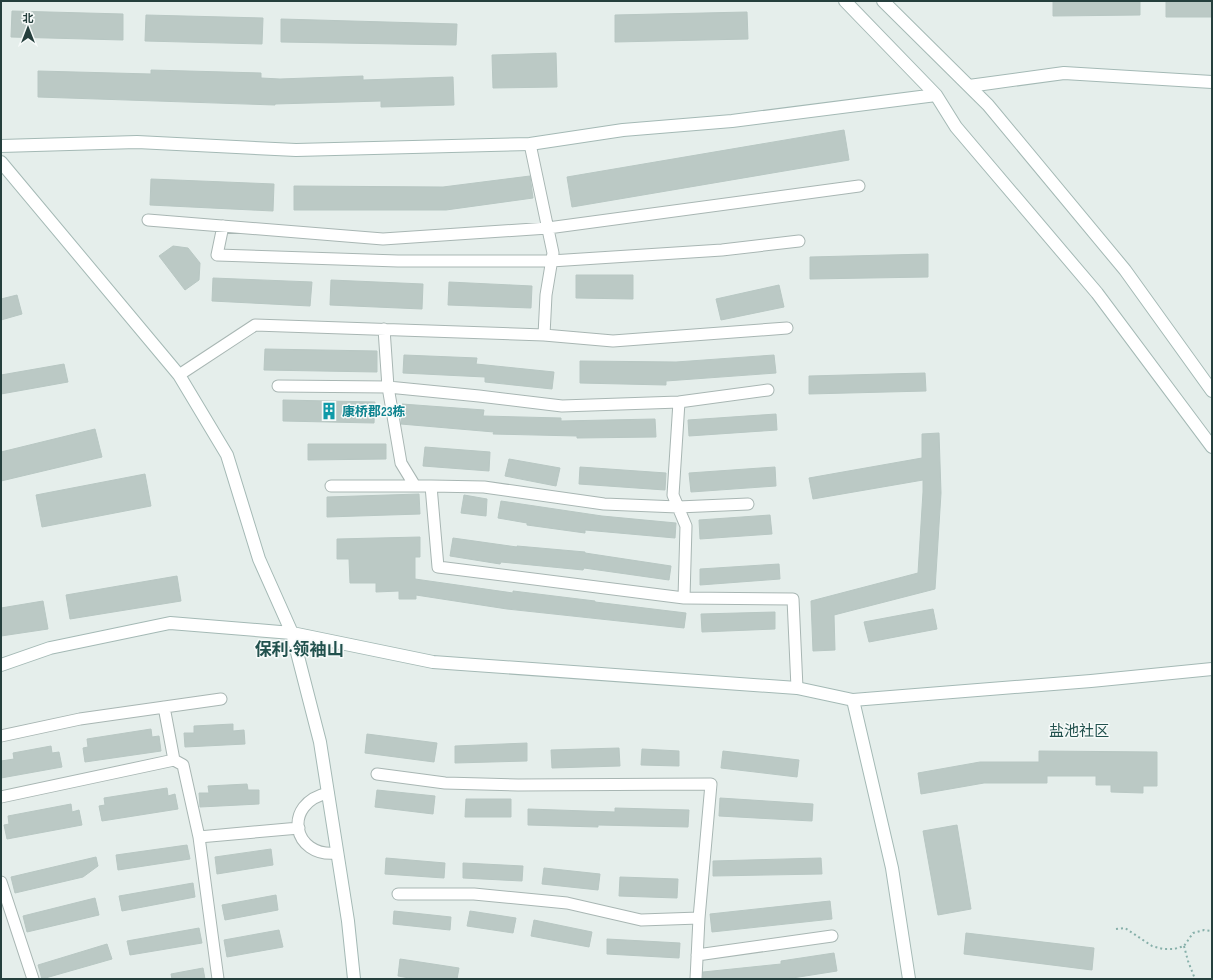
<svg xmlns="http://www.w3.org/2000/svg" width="1213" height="980" font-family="'Sofia Sans Condensed','Noto Sans SC',sans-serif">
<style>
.building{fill:#bbc9c5;stroke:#b8c7c3}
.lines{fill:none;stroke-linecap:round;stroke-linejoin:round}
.street-casing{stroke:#a8b6b3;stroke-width:13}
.secondary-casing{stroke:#a4b9b5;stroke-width:14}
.path{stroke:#87b0aa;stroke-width:2;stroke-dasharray:2 3;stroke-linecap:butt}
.street{stroke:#fff;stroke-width:11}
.secondary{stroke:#fff;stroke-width:12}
.labels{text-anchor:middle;stroke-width:3;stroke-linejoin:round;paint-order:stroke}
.culture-label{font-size:13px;font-weight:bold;fill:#0d838f;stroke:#f6faf9;text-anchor:start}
.quarter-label{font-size:15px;fill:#21514d;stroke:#f6faf9}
.district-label{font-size:17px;font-weight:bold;fill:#21514d;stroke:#f6faf9}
</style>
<rect width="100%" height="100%" fill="#e5eeeb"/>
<path class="building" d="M 1053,1 L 1140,1 L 1140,15 L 1053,16 Z
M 1166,1 L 1212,1 L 1212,17 L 1166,17 Z
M 12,11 L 123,14 L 123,40 L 11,37 Z
M 747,12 L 748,39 L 615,42 L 615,15 Z
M 146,15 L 263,18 L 262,44 L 145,41 Z
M 281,19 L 457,24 L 456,45 L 281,42 Z
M 556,53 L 557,87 L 493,88 L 492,55 Z
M 151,70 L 261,73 L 261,78 L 280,79 L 363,76 L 363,80 L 453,77 L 454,105 L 381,107 L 381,101 L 275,104 L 275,105 L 38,97 L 38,71 L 151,74 Z
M 844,130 L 849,160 L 572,207 L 567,177 Z
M 530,176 L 533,198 L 446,210 L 294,210 L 294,186 L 443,187 Z
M 151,179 L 274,184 L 273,211 L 150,205 Z
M 173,246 L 188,248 L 200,263 L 199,280 L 185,290 L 159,256 Z
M 928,254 L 928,277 L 810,279 L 810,257 Z
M 576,275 L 633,275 L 633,299 L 576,298 Z
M 213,278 L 312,282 L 310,306 L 212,301 Z
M 331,280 L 423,284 L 422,309 L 330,305 Z
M 449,282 L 532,286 L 531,308 L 448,305 Z
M 779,285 L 784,307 L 721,320 L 716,299 Z
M 17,295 L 22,314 L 1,320 L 1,299 Z
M 265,349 L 377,351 L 377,372 L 264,370 Z
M 404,355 L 477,358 L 476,364 L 554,372 L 552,389 L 485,382 L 485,377 L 403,373 Z
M 774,355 L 776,373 L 666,381 L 666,385 L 580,383 L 580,361 L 676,362 Z
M 64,364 L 68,382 L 1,394 L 1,375 Z
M 925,373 L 926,391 L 809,394 L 809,376 Z
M 283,400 L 375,402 L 374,423 L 283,421 Z
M 402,404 L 484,410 L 483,416 L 561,418 L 561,421 L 655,419 L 656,437 L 577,438 L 577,436 L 493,434 L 494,432 L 401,424 Z
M 776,414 L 777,430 L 689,436 L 688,420 Z
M 95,429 L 102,457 L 1,481 L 1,452 Z
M 939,433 L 941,493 L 935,589 L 834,615 L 835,650 L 813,651 L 811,601 L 918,573 L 923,492 L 923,480 L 813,499 L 809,478 L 922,458 L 922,434 Z
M 308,444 L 386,444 L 386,459 L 308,460 Z
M 425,447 L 490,452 L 489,471 L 423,466 Z
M 509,459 L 560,468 L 556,486 L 505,476 Z
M 580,467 L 666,473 L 665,490 L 579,484 Z
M 775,467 L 776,486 L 691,492 L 689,473 Z
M 145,474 L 151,506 L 42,527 L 36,495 Z
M 419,494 L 420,514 L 327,517 L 327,497 Z
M 464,495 L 487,499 L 486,516 L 461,513 Z
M 501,501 L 602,516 L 676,523 L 675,538 L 585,530 L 585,533 L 527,525 L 527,523 L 498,518 Z
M 770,515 L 772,534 L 700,539 L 699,520 Z
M 420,537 L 420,557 L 415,557 L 415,579 L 513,593 L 513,591 L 595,601 L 595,602 L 686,613 L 684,628 L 507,609 L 416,595 L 416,599 L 399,599 L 399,591 L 376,592 L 376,583 L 350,583 L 349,559 L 337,559 L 337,539 Z
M 453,538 L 517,547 L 517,546 L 585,552 L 585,553 L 671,566 L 669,580 L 584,568 L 583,570 L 501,562 L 500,564 L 450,556 Z
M 779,564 L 780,579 L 700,585 L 700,569 Z
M 177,576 L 181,601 L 70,619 L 66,595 Z
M 43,601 L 48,629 L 1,636 L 1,608 Z
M 933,609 L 937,629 L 869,642 L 864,622 Z
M 775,612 L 775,629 L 702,632 L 701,614 Z
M 233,724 L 233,731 L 244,730 L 245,744 L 185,747 L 184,733 L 194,733 L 194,726 Z
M 151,729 L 152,737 L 159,736 L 161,751 L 85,762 L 83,748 L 88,747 L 87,739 Z
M 367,734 L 437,743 L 434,762 L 365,753 Z
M 527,743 L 527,761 L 455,763 L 455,746 Z
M 51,746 L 52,753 L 59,752 L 62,767 L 1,778 L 1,761 L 14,759 L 13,753 Z
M 619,748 L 620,766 L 552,768 L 551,750 Z
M 642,749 L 679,751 L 679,766 L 641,765 Z
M 723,751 L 799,760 L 797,777 L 721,768 Z
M 1039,751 L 1157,752 L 1157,786 L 1143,786 L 1143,793 L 1111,792 L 1111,785 L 1096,785 L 1096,776 L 1047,776 L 1047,783 L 984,783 L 921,794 L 918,773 L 980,762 L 1039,762 Z
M 247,784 L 248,790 L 259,790 L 259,804 L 200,807 L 199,793 L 209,793 L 208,786 Z
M 167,788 L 168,796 L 175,794 L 178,809 L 102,821 L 99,806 L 105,805 L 104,798 Z
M 377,790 L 435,796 L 433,814 L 375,807 Z
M 720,798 L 813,804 L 812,821 L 719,816 Z
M 466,799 L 511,799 L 511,817 L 465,817 Z
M 71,804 L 72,812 L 79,810 L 82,825 L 7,839 L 4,825 L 9,824 L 8,816 Z
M 615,808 L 689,810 L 688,827 L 598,825 L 598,827 L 528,825 L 528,809 L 615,812 Z
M 957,825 L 971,909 L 938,915 L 923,831 Z
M 187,845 L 190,859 L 118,870 L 116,855 Z
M 271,849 L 273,865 L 217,874 L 215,857 Z
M 96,857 L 98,866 L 83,877 L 15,893 L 11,877 Z
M 386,858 L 445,863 L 444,878 L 385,874 Z
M 821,858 L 822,874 L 713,876 L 713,861 Z
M 463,863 L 523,866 L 522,881 L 463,878 Z
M 544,868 L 600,874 L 598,890 L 542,884 Z
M 620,877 L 678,879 L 677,898 L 619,896 Z
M 193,883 L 195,897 L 122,911 L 119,896 Z
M 276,895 L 278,910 L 225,920 L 222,905 Z
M 95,898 L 99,915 L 27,932 L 23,916 Z
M 830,901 L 832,919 L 712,932 L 710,914 Z
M 394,911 L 451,917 L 450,930 L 393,924 Z
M 470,911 L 516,918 L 513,933 L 467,926 Z
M 534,920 L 592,932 L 589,947 L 531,936 Z
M 199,928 L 202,943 L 130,955 L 127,941 Z
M 279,930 L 283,947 L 227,957 L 224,940 Z
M 966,933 L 1094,948 L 1092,970 L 964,954 Z
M 607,939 L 680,943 L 679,958 L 607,954 Z
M 107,944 L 112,959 L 42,979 L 38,965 Z
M 834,953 L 837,971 L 786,979 L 703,979 L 703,972 L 781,964 L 781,961 Z
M 400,959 L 459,968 L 457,979 L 415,979 L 398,976 Z
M 203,968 L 205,979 L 172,979 L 171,974 Z"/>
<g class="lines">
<g class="street-casing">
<path id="street" d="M 148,220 L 383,239 L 548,228 L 859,186
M 223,226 L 217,255 L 398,261 L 551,261 L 722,250 L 799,241
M 384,329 L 388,387 L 401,463 L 415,486
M 544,335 L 613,341 L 787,328
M 179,375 L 255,325 L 544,335 L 546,295 L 553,253 L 530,144
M 278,386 L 388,387 L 479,396 L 562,406 L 679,402 L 768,390
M 679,402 L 673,495 L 686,526 L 684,598
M 331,486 L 431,486 L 438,567 L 684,598 L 793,599 L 797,688
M 431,486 L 484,487 L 604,504 L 678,507 L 748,504
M 164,707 L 174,760
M 1,736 L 80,719 L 221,699
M 377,774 L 445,783 L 518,785 L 711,784 L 699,918 L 696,979
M 328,793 C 282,803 292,858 337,853
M 1,797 L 174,760 L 183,765 L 199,837 L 218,979
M 199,837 L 299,828
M 1,882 L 33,979
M 398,894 L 474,894 L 567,903 L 641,920 L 699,918
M 697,955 L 832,936"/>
</g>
<g class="secondary-casing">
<path id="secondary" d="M 845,1 L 936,95 L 956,127 L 1097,293 L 1212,447
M 883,1 L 988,105 L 1125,270 L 1212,391
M 969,86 L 1064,73 L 1212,82
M 1,146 L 137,142 L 296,150 L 530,144 L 623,130 L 732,121 L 936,95
M 1,162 L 179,375 L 227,455 L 259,559 L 292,633 L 320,742 L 348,921 L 354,979
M 1,665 L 50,648 L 170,623 L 292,633 L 433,662 L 797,688 L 853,700 L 1091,681 L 1212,669
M 853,700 L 892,868 L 909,979"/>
</g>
<path class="path" d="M 1116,929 L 1125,928 L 1152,946 L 1163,949 L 1174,949 L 1184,946 L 1193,933 L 1204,930 L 1212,931
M 1184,946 L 1188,961 L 1195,979"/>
<use href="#street" class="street"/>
<use href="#secondary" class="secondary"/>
</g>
<defs>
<g id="building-bare" transform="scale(1.38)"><path d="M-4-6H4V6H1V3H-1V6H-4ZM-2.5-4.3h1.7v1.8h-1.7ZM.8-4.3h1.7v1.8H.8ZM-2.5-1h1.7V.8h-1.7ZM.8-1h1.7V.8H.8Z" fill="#0f9aa8" stroke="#f6faf9" stroke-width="2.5" paint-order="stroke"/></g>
</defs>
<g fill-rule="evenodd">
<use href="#building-bare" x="329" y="411"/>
</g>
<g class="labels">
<g class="culture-label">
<text x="342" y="416">康桥郡23栋</text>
</g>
<g class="quarter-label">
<text x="1079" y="736">盐池社区</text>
</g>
<g class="district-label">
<text x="299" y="655">保利·领袖山</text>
</g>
</g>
<rect width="1213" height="980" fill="none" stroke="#253f3d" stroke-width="4"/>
<g transform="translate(28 28)" stroke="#f6faf9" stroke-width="3" paint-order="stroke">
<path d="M0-3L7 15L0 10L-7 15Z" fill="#253f3d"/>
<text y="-6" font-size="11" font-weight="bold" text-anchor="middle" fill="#253f3d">北</text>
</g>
</svg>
